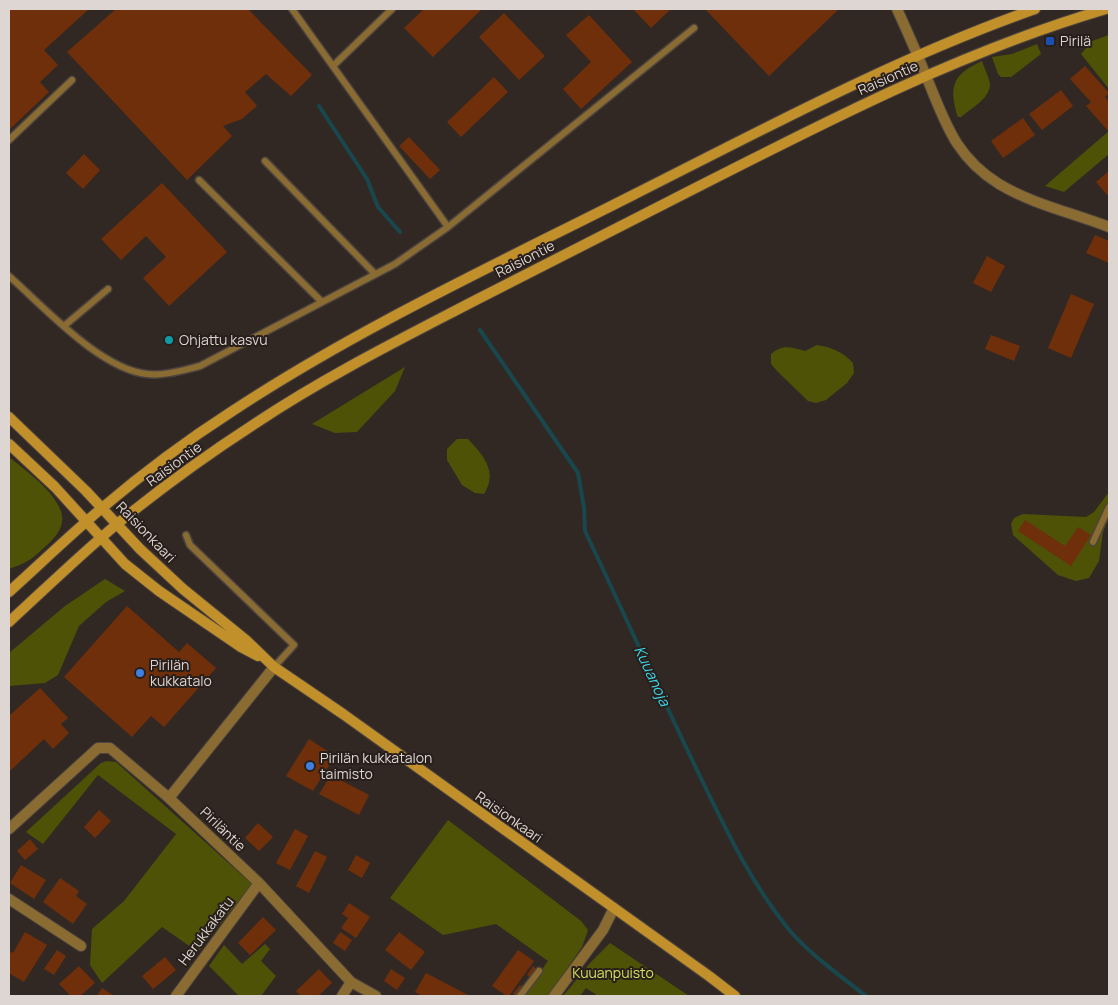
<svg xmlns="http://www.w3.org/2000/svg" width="1118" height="1005" font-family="Manrope,sans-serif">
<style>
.green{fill:#4d5207}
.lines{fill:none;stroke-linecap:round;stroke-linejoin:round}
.stream{stroke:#18474d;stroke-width:4}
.building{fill:#6f2f0a}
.service-casing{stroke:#4d443f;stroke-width:9}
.minor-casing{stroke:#4d443f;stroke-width:12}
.secondary-casing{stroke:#4d443f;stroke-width:12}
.service{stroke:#8a6c33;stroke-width:6}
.minor{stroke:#8a6c33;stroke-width:10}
.secondary{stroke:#c1902a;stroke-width:10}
.transit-dot{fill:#1a4fb4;stroke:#281e1a;stroke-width:2}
.culture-dot{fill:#0f9aa8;stroke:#281e1a;stroke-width:2}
.shop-dot{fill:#3f7fe0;stroke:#281e1a;stroke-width:2}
.labels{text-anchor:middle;stroke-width:4;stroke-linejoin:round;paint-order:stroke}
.poi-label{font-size:14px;fill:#ddd6d3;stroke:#281e1a;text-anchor:start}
.street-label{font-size:14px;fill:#ddd6d3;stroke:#281e1a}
.park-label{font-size:14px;fill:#d4e15a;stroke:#281e1a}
.water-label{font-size:15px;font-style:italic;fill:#3cd6ea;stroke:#281e1a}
</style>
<rect width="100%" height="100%" fill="#322823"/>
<path class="green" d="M 1109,35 L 1109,89 L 1081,54 L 1092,41 Z
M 1037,44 L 1041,54 L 1011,77 L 1001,77 L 998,74 L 992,57 L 1012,54 Z
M 982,61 C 984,68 989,77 990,84 C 990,99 970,109 961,117 L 958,117 C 956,113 955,107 954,102 C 950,78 963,70 982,61 Z
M 1109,131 L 1109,154 L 1064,192 L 1045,186 Z
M 817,345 C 831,347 843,352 853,363 L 854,373 L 847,383 L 826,400 L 816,403 L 808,401 L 777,371 L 771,364 L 771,354 C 783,344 791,347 805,351 Z
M 405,367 L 395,391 L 357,432 L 335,433 L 312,424 Z
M 457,439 L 468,439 C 484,456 498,472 484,494 L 475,493 L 462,485 L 447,460 L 447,449 Z
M 9,457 C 25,470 59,494 62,516 C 64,527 55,538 47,545 C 32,559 29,562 9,569 Z
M 1109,492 L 1109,517 L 1103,532 L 1099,561 L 1089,578 L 1076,581 L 1058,575 L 1013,535 L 1011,524 L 1014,518 L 1023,514 L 1086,517 L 1094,512 Z
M 105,579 L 125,591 L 106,602 L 79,626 L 58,675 L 45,683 L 9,686 L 9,653 L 65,606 Z
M 107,761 L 116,762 L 252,884 L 198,952 L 162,927 L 102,983 L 90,965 L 92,929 L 124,901 L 176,834 L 98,775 L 43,844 L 26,832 L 101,763 Z
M 448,820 L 581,921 L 588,930 L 582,947 L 548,996 L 523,996 L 548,961 L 496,924 L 443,935 L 390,898 Z
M 610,943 L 689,996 L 598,996 L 586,988 L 580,996 L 563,996 L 591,962 Z
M 265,944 L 270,949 L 261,961 L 276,976 L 261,996 L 239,996 L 209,966 L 224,945 L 242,964 Z"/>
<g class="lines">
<path class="stream" d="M 319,106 L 367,179 L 378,207 L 400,232
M 480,330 L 578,473 L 584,508 L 585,531 C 623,611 659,692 698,772 C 725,828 751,884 791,932 C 812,956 842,977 866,996"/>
</g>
<path class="building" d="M 9,9 L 89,9 L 44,50 L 58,65 L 40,82 L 49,92 L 9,130 Z
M 116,9 L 248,9 L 312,75 L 291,96 L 266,74 L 245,92 L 257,106 L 242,119 L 223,126 L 232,136 L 187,180 L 67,52 Z
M 424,9 L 482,9 L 433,57 L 404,28 Z
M 633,9 L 671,9 L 651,28 Z
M 705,9 L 839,9 L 769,76 Z
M 504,13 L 545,56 L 519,80 L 479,37 Z
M 589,15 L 632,62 L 581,109 L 563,89 L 591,62 L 566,35 Z
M 1085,66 L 1109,93 L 1105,97 L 1109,102 L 1109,132 L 1086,106 L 1091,102 L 1070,79 Z
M 494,77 L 508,92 L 461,137 L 447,122 Z
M 1061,90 L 1073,106 L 1042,130 L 1029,114 Z
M 1023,118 L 1035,135 L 1003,158 L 991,141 Z
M 409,137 L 440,170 L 430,179 L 399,146 Z
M 84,154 L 100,170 L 83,189 L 66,173 Z
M 1109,171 L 1109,197 L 1096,182 Z
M 162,183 L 227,252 L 169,306 L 143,278 L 166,257 L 146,236 L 121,260 L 101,239 Z
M 1095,235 L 1109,241 L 1109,263 L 1086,253 Z
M 987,256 L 1005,266 L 991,292 L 973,283 Z
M 1071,294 L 1094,304 L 1071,358 L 1048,348 Z
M 991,335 L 1020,346 L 1014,361 L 985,349 Z
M 1025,520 L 1065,546 L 1078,527 L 1091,535 L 1071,566 L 1018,531 Z
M 127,606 L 179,652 L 187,643 L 216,668 L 164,727 L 151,716 L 132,737 L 64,677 Z
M 40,688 L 68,718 L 61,724 L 69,733 L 53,749 L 44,739 L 9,772 L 9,716 Z
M 309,739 L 335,756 L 313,791 L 286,776 Z
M 331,775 L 369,795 L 359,815 L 319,794 Z
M 99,810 L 111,821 L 95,838 L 84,827 Z
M 258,823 L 273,837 L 259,851 L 245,838 Z
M 295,829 L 308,836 L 290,870 L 276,863 Z
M 30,839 L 38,849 L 25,860 L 17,851 Z
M 315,851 L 327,857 L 309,893 L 296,886 Z
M 356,855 L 370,863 L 362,878 L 348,870 Z
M 21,865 L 46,880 L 34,899 L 10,883 Z
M 60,878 L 79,891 L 76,896 L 87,904 L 73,924 L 43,902 Z
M 349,903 L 370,917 L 356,938 L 341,928 L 348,918 L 342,914 Z
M 263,917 L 276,930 L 250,955 L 238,943 Z
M 25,932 L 47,945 L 24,982 L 9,973 L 9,951 L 13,953 Z
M 340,932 L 352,940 L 345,951 L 333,943 Z
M 399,932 L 425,952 L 411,970 L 385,950 Z
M 57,950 L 66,956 L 54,975 L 44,969 Z
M 518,950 L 534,961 L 509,996 L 507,996 L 492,986 Z
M 165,957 L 176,970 L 153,989 L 142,976 Z
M 79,966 L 95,983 L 80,996 L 71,996 L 59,984 Z
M 533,966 L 537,969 L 531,978 L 527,975 Z
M 319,969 L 332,983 L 318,996 L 301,996 L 296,991 Z
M 391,969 L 405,978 L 397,990 L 384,981 Z
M 426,973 L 470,996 L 422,996 L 415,992 Z
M 520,985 L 524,988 L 516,996 L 513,994 Z
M 102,988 L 114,996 L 97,996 Z"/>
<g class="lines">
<g class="service-casing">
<path id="service" d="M 292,9 L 448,227
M 333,66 L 392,9
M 9,140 L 72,80
M 265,161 L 375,274
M 199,180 L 322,302
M 9,276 C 44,307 100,369 147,374 C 165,376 183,370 200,366 L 395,264 L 448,227 L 694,28
M 64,326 L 108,289
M 186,535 L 190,545 L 294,645 L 274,667
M 1093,542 L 1109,507
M 520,996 L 539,971"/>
</g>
<g class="minor-casing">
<path id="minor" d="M 897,9 C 907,31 917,53 926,76 C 945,121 954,156 999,184 C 1032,204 1073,213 1109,227
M 274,667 L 169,798 L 259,883 L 351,982 L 376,996
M 9,829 L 98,748 L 110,748 L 169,798
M 9,899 L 81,946
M 176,996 L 259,883
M 342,996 L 351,982
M 554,996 L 603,930 L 614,908"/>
</g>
<g class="secondary-casing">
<path id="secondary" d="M 9,417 L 86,491 L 140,549 L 183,589 L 247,641 L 274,667 L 343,714 L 709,976 L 735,996
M 9,444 L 55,487 L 125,564 L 159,591 L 241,647 L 258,656
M 9,592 C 40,564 70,535 102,508 C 142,474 186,441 231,412 C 358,328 499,263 635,194 C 766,128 896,58 1035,9
M 9,622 C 45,589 80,555 117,524 C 161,488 208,454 256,423 C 325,377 399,340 472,302 C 538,268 604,235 670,201 C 812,129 953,54 1106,9"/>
</g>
<use href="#service" class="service"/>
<use href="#minor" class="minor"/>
<use href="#secondary" class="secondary"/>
</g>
<rect class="transit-dot" x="1045" y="36" width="10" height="10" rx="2.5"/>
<circle class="culture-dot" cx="169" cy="340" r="5"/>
<g class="shop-dot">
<circle cx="140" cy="673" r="5"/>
<circle cx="310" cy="766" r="5"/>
</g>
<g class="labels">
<g class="poi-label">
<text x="1060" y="46">Pirilä</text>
<text x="179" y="345">Ohjattu kasvu</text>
<text x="150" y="670">Pirilän<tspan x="150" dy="16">kukkatalo</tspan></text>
<text x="320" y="763">Pirilän kukkatalon<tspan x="320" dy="16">taimisto</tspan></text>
</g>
<g class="street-label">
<text transform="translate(888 78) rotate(-24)" y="5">Raisiontie</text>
<text transform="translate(525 259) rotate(-27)" y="5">Raisiontie</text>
<text transform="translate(174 464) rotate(-36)" y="5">Raisiontie</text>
<text transform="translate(146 532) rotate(46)" y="5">Raisionkaari</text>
<text transform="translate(509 817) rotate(35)" y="5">Raisionkaari</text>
<text transform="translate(223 829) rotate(44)" y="5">Piriläntie</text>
<text transform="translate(206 931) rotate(-53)" y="5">Herukkakatu</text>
</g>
<g class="park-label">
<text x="613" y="978">Kuuanpuisto</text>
</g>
<g class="water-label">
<text transform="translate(652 676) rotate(65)" y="5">Kuuanoja</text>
</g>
</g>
<rect width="1118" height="1005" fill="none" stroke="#ddd6d3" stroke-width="20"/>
</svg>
